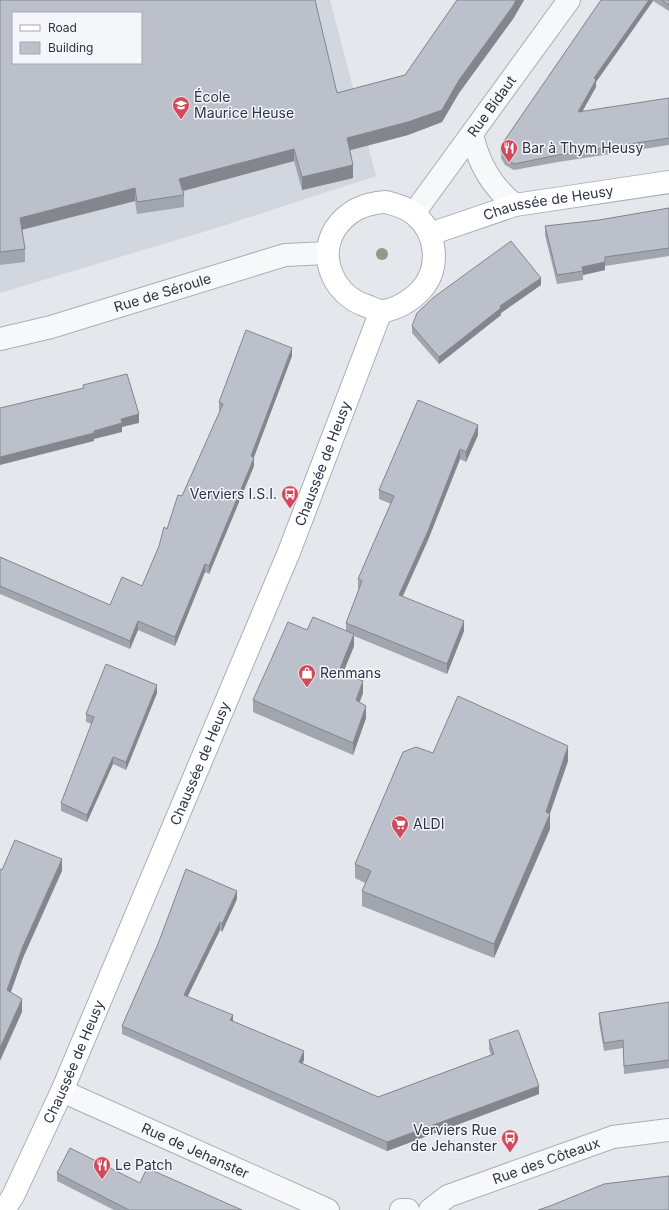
<svg xmlns="http://www.w3.org/2000/svg" width="669" height="1210" font-family="Inter,sans-serif">
<style>
.built{fill:#d2d6de;fill-rule:evenodd}
.lines{fill:none;stroke-linecap:round;stroke-linejoin:round}
.minor-casing{stroke:#a9aeb7;stroke-width:24}
.tertiary-casing{stroke:#a9aeb7;stroke-width:24}
.secondary-casing{stroke:#a9aeb7;stroke-width:24}
.minor{stroke:#f7f8fa;stroke-width:22}
.tertiary{stroke:#f7f8fa;stroke-width:22}
.secondary{stroke:#fff;stroke-width:22}
.tree{fill:#899d89}
.wall{fill:#a1a5ae}
.shaded-wall{fill:#83868d}
.building{fill:#bbc0ca;stroke:#83868d;fill-rule:evenodd}
.labels{text-anchor:middle;stroke-width:3;stroke-linejoin:round;paint-order:stroke}
.poi-label{font-size:14px;fill:#2b3445;stroke:#f4f6f9;text-anchor:start}
.street-label{font-size:14px;fill:#2b3445;stroke:#f4f6f9}
</style>
<rect width="100%" height="100%" fill="#e4e7ec"/>
<path class="built" d="M 0,0 L 330,0 L 376,176 L 210,230 L 0,293 ZM 13,13 L 141,13 L 141,63 L 13,63 Z"/>
<g class="lines">
<g class="minor-casing">
<g id="minor">
<path d="M 472,134 C 478,162 492,187 515,205"/>
<path id="s1" d="M 414,213 L 569,0"/>
<path id="s2" d="M 62,1091 L 328,1210"/>
<path d="M 401,1210 L 408,1210"/>
<path id="s3" d="M 430,1210 L 448,1196 L 613,1137 L 669,1130"/>
</g>
</g>
<g class="tertiary-casing">
<g id="tertiary">
<path id="s4" d="M 0,339 L 51,327 L 285,255 L 327,253"/>
</g>
</g>
<g class="secondary-casing">
<g id="secondary">
<path d="M 386,202 C 396,205 406,207 414,214 C 437,232 441,268 421,290 C 412,300 396,310 382,311 C 377,311 372,308 367,306 C 335,296 317,259 335,229 C 348,210 365,203 386,202 Z"/>
<path id="s5" d="M 430,234 L 515,205 L 669,182"/>
<path id="s6" d="M 4,1210 L 13,1196 L 62,1091 L 289,552 L 381,311"/>
</g>
</g>
<use href="#minor" class="minor"/>
<use href="#tertiary" class="tertiary"/>
<use href="#secondary" class="secondary"/>
</g>
<circle class="tree" cx="382" cy="254" r="6"/>
<path class="wall" d="M 0,0 L 337,93 L 405,75 L 457,0 L 524,0 L 513,19 L 459,93 L 442,122 L 408,135 L 350,150 L 353,178 L 302,190 L 294,161 L 183,191 L 184,195 L 184,207 L 137,214 L 135,201 L 22,230 L 25,249 L 25,262 L 0,265 Z
M 601,0 L 669,0 L 669,11 L 653,1 L 596,82 L 596,87 L 582,112 L 669,98 L 669,145 L 558,162 L 514,170 L 505,165 L 501,158 L 502,144 Z
M 669,208 L 669,256 L 605,266 L 605,270 L 583,275 L 583,280 L 557,284 L 545,235 L 545,226 L 599,220 Z
M 541,285 L 501,313 L 501,315 L 439,364 L 412,333 L 412,326 Z
M 292,356 L 254,457 L 254,466 L 209,574 L 205,572 L 175,646 L 138,630 L 130,649 L 0,594 L 0,557 L 110,605 L 142,586 L 182,496 L 220,411 L 219,411 L 219,402 Z
M 478,435 L 466,462 L 460,459 L 428,540 L 403,596 L 464,631 L 447,674 L 354,636 L 354,646 L 343,673 L 363,693 L 359,702 L 366,718 L 353,755 L 253,712 L 253,700 L 307,630 L 346,631 L 346,623 L 359,589 L 358,589 L 358,579 L 391,504 L 379,499 L 379,490 Z
M 157,693 L 126,770 L 113,764 L 87,822 L 61,811 L 61,803 L 92,724 L 86,722 L 86,714 Z
M 433,753 L 568,761 L 550,814 L 550,829 L 494,958 L 362,906 L 362,891 L 365,883 L 355,878 L 355,864 Z
M 237,899 L 222,932 L 220,930 L 187,997 L 304,1060 L 302,1063 L 378,1097 L 491,1055 L 489,1049 L 489,1040 L 539,1094 L 387,1151 L 122,1034 L 122,1026 Z
M 669,1002 L 669,1068 L 624,1074 L 623,1048 L 604,1051 L 599,1022 L 599,1013 Z
M 57,1173 L 140,1183 L 242,1210 L 114,1210 L 57,1181 Z"/>
<path class="shaded-wall" d="M 516,0 L 524,0 L 513,19 L 459,93 L 442,122 L 408,135 L 347,151 L 347,138 L 459,80 Z
M 649,0 L 653,0 L 653,1 L 596,82 L 596,87 L 578,119 L 578,112 L 594,78 Z
M 294,149 L 294,161 L 179,192 L 179,179 Z
M 353,165 L 353,178 L 302,190 L 302,177 Z
M 135,188 L 135,201 L 20,230 L 20,218 Z
M 605,262 L 605,270 L 583,275 L 582,267 Z
M 541,278 L 541,285 L 501,313 L 501,315 L 439,364 L 439,357 L 500,306 Z
M 292,348 L 292,356 L 251,465 L 251,456 Z
M 139,414 L 139,423 L 122,427 L 122,432 L 94,439 L 94,431 L 121,419 Z
M 478,425 L 478,435 L 466,462 L 466,452 Z
M 94,433 L 94,441 L 0,465 L 0,457 Z
M 460,449 L 460,459 L 428,540 L 399,604 L 399,595 Z
M 254,458 L 254,466 L 209,574 L 209,566 Z
M 205,564 L 205,572 L 175,646 L 175,637 Z
M 138,621 L 138,630 L 130,649 L 130,641 Z
M 464,621 L 464,631 L 447,674 L 447,664 Z
M 354,634 L 354,646 L 339,683 L 339,671 Z
M 363,681 L 363,693 L 356,712 L 356,700 Z
M 157,685 L 157,693 L 126,770 L 126,762 Z
M 366,706 L 366,718 L 353,755 L 353,743 Z
M 568,746 L 568,761 L 547,821 L 550,814 L 550,829 L 494,958 L 494,944 L 546,812 Z
M 113,757 L 113,764 L 87,822 L 87,815 Z
M 62,859 L 62,871 L 23,958 L 7,1003 L 7,990 L 23,946 Z
M 237,891 L 237,899 L 222,932 L 222,924 Z
M 220,922 L 220,930 L 184,1004 L 184,995 Z
M 22,999 L 22,1012 L 0,1061 L 0,1048 Z
M 233,1015 L 233,1023 L 230,1020 Z
M 304,1051 L 304,1060 L 299,1071 L 299,1062 Z
M 539,1086 L 539,1094 L 387,1151 L 387,1142 Z"/>
<path class="building" d="M 0,0 L 315,0 L 337,93 L 405,75 L 457,0 L 516,0 L 513,6 L 459,80 L 442,110 L 408,122 L 347,138 L 353,165 L 302,177 L 294,149 L 179,179 L 184,195 L 137,202 L 135,188 L 20,218 L 25,249 L 0,252 ZM 13,13 L 141,13 L 141,63 L 13,63 Z
M 601,0 L 649,0 L 594,78 L 596,80 L 578,112 L 669,98 L 669,138 L 558,155 L 514,164 L 505,158 L 501,152 L 502,144 Z
M 662,0 L 669,0 L 669,5 Z
M 669,208 L 669,248 L 605,257 L 605,262 L 582,267 L 583,271 L 557,275 L 545,226 L 599,220 Z
M 511,241 L 541,278 L 500,306 L 501,308 L 439,357 L 412,326 L 417,313 L 434,297 Z
M 246,330 L 292,348 L 251,456 L 254,458 L 209,566 L 205,564 L 175,637 L 138,621 L 130,641 L 0,586 L 0,557 L 110,605 L 122,577 L 142,586 L 159,546 L 164,527 L 167,529 L 178,495 L 182,496 L 223,404 L 219,402 Z
M 127,374 L 139,414 L 121,419 L 122,423 L 94,431 L 94,433 L 0,457 L 0,408 L 84,388 L 83,385 Z
M 418,400 L 478,425 L 466,452 L 460,449 L 428,531 L 399,595 L 464,621 L 447,664 L 346,623 L 362,581 L 358,579 L 394,496 L 379,490 Z
M 313,617 L 354,634 L 339,671 L 363,681 L 356,700 L 366,706 L 353,743 L 253,700 L 288,622 L 307,630 Z
M 106,664 L 157,685 L 126,762 L 113,757 L 87,815 L 61,803 L 94,717 L 86,714 Z
M 458,696 L 568,746 L 546,812 L 550,814 L 494,944 L 362,891 L 371,871 L 355,864 L 403,752 L 416,747 L 433,753 Z
M 15,840 L 62,859 L 23,946 L 7,990 L 22,999 L 0,1048 L 0,869 L 2,870 Z
M 186,869 L 237,891 L 222,924 L 220,922 L 184,995 L 233,1015 L 230,1020 L 304,1051 L 299,1062 L 378,1097 L 494,1054 L 489,1040 L 518,1030 L 539,1086 L 387,1142 L 122,1026 L 158,944 Z
M 669,1002 L 669,1060 L 624,1066 L 623,1040 L 604,1043 L 599,1013 Z
M 70,1148 L 140,1183 L 147,1168 L 242,1210 L 129,1210 L 57,1173 Z
M 669,1176 L 669,1210 L 538,1210 L 550,1206 L 604,1184 Z"/>
<defs>
<g id="school-pin" transform="scale(0.9)"><path d="M0 17L-7.5 6A9.5 9.5 0 1 1 7.5 6Z" fill="#d1495b" stroke="#f4f6f9"/><path d="M0-5L7-2L0 1L-7-2ZM-4 1L0 2.5L4 1V4Q0 6-4 4Z" fill="#fff"/></g>
<g id="restaurant-pin" transform="scale(0.9)"><path d="M0 17L-7.5 6A9.5 9.5 0 1 1 7.5 6Z" fill="#d1495b" stroke="#f4f6f9"/><path d="M-5-6h1v4h1v-4h1v4h1v-4h1v5L-1.5 .5V6h-2V.5L-5-1ZM5-6V6H3V1.5H1.5Q1.5-4 5-6Z" fill="#fff"/></g>
<g id="bus-pin" transform="scale(0.9)"><path d="M0 17L-7.5 6A9.5 9.5 0 1 1 7.5 6Z" fill="#d1495b" stroke="#f4f6f9"/><path d="M-5-6H5V4H4V6H2V4H-2V6H-4V4H-5ZM-3.5-4V0h7V-4ZM-3.5 1.2v1.5H-2V1.2ZM2 1.2v1.5H3.5V1.2Z" fill="#fff"/></g>
<g id="shop-pin" transform="scale(0.9)"><path d="M0 17L-7.5 6A9.5 9.5 0 1 1 7.5 6Z" fill="#d1495b" stroke="#f4f6f9"/><path d="M-5-2.5h2.3a2.7 3.5 0 0 1 5.4 0H5L5.5 6h-11ZM-1.5-2.5h3a1.5 2.3 0 0 0-3 0Z" fill="#fff"/></g>
<g id="supermarket-pin" transform="scale(0.9)"><path d="M0 17L-7.5 6A9.5 9.5 0 1 1 7.5 6Z" fill="#d1495b" stroke="#f4f6f9"/><path d="M-6-5.5h2.5l.6 2H6L4.5 2H-2.5L-4.4-4H-6ZM-1.5 3.2a1.3 1.3 0 1 0 .1 0ZM3 3.2a1.3 1.3 0 1 0 .1 0Z" fill="#fff"/></g>
</defs>
<g fill-rule="evenodd">
<use href="#school-pin" x="181" y="105"/>
<use href="#restaurant-pin" x="509" y="148"/>
<use href="#bus-pin" x="290" y="494"/>
<use href="#shop-pin" x="307" y="673"/>
<use href="#supermarket-pin" x="400" y="824"/>
<use href="#bus-pin" x="510" y="1138"/>
<use href="#restaurant-pin" x="102" y="1165"/>
</g>
<g class="labels">
<g class="poi-label">
<text x="194" y="102">École<tspan x="194" dy="16">Maurice Heuse</tspan></text>
<text x="522" y="153">Bar à Thym Heusy</text>
<text x="277" y="499" text-anchor="end">Verviers I.S.I.</text>
<text x="320" y="678">Renmans</text>
<text x="413" y="829">ALDI</text>
<text x="497" y="1135" text-anchor="end">Verviers Rue<tspan x="497" dy="16">de Jehanster</tspan></text>
<text x="115" y="1170">Le Patch</text>
</g>
<g class="street-label">
<text dy="5" stroke="none"><textPath href="#s1" startOffset="132">Rue Bidaut</textPath></text>
<text dy="5" stroke="none"><textPath href="#s5" startOffset="123">Chaussée de Heusy</textPath></text>
<text dy="5" stroke="none"><textPath href="#s4" startOffset="169">Rue de Séroule</textPath></text>
<text dy="5" stroke="none"><textPath href="#s6" startOffset="812">Chaussée de Heusy</textPath></text>
<text dy="5" stroke="none"><textPath href="#s6" startOffset="488">Chaussée de Heusy</textPath></text>
<text dy="5" stroke="none"><textPath href="#s6" startOffset="164">Chaussée de Heusy</textPath></text>
<text dy="5" stroke="none"><textPath href="#s2" startOffset="146">Rue de Jehanster</textPath></text>
<text dy="5" stroke="none"><textPath href="#s3" startOffset="127">Rue des Côteaux</textPath></text>
</g>
</g>
<rect x="12" y="12" width="130" height="52" fill="#f4f6f9" stroke="#a4a8b1"/>
<rect x="20" y="25" width="20" height="6" fill="#ffffff" stroke="#a4a8b1"/>
<text x="48" y="32" font-size="12" fill="#2b3445">Road</text>
<rect x="20" y="42" width="20" height="12" fill="#bbc0ca" stroke="#a4a8b1"/>
<text x="48" y="52" font-size="12" fill="#2b3445">Building</text>
</svg>
